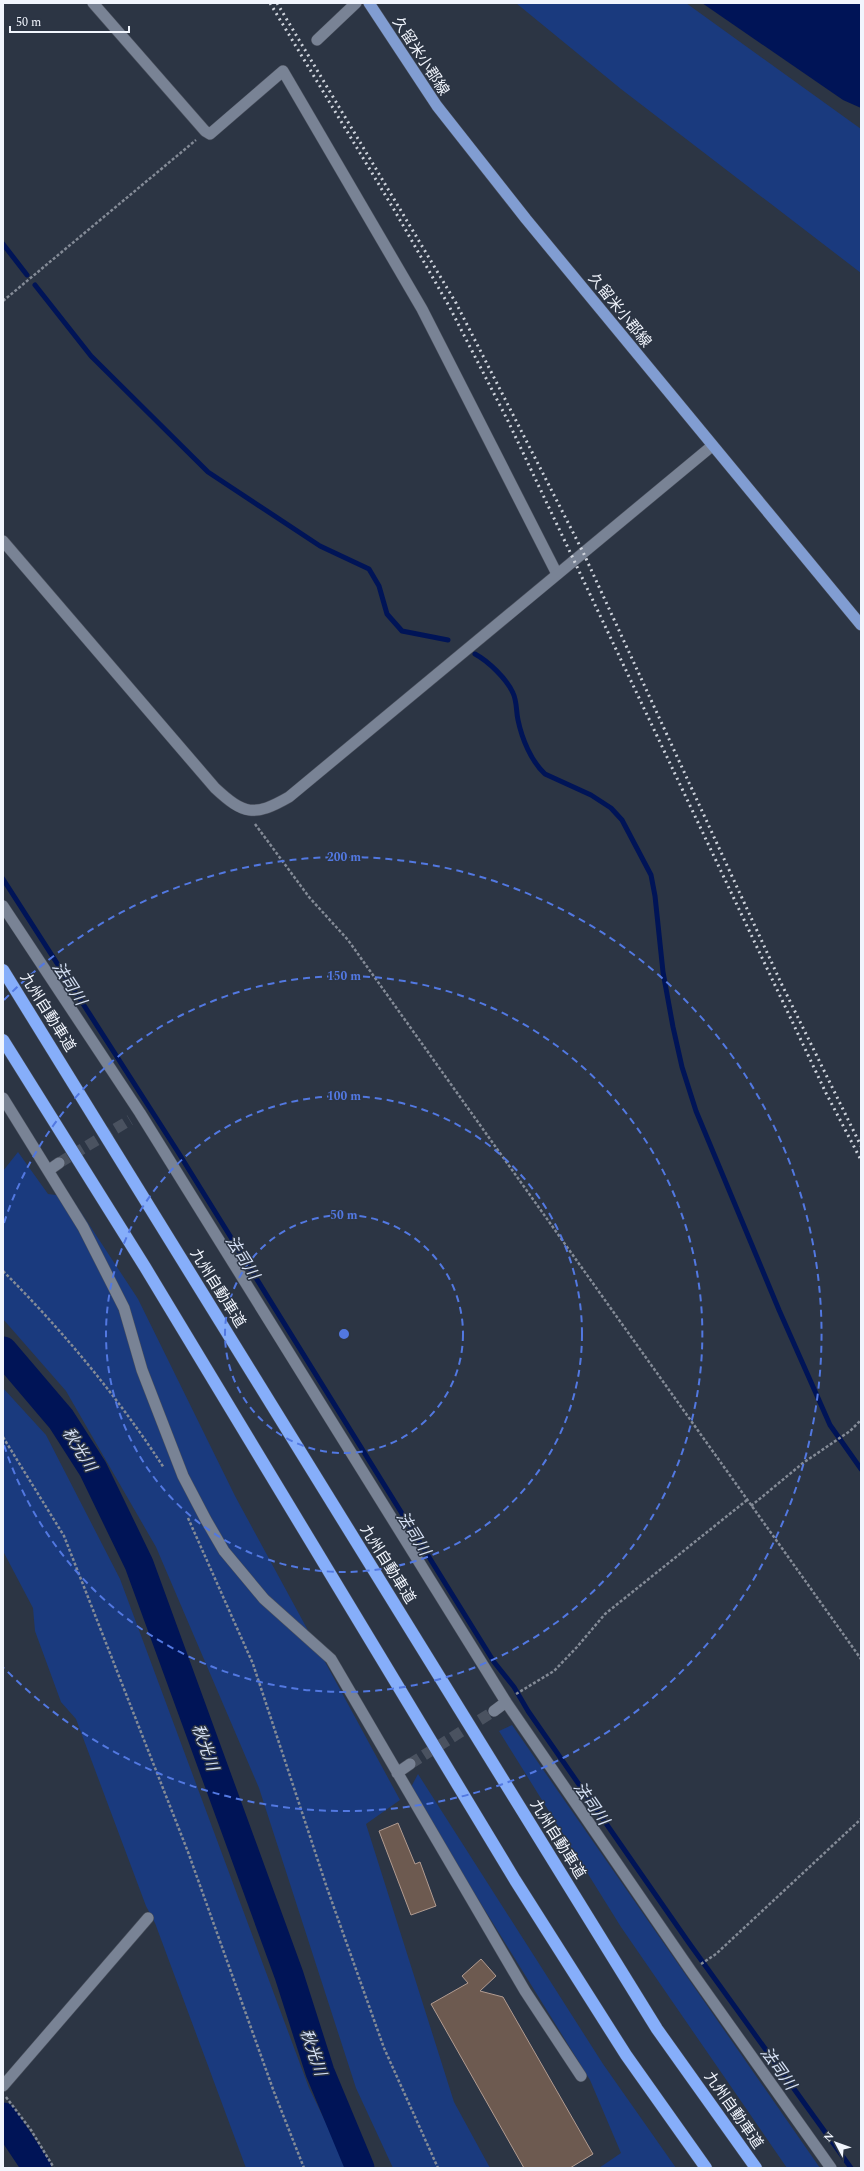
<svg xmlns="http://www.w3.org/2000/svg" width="864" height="2171" font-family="Spectral,'Noto Sans JP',serif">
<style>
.green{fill:#1a3a7e}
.water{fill:#001457}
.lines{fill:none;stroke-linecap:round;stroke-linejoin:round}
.stream{stroke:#001457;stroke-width:5}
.river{stroke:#001457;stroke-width:29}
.building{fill:#6d5a50;stroke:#b29c91}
.minor-tunnel{stroke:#4a5260;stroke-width:11;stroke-dasharray:11 5.5;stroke-linecap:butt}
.minor-casing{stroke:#4a505d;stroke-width:12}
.tertiary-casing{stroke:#4a505d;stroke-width:12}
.primary-casing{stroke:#4a505d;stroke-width:12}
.motorway-casing{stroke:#4a505d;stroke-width:13}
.path{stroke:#848b97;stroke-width:2.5;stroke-dasharray:3 2;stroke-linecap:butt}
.minor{stroke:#798395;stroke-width:11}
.tertiary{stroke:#798395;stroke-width:11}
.primary{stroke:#819dd2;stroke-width:11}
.motorway{stroke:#86aefa;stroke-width:12}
.rail{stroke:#ced3dc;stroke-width:3;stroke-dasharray:2 4;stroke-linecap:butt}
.ring{fill:none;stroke:#5278e1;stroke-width:2;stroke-dasharray:7 5}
.labels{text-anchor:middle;stroke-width:3;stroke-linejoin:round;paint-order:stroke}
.street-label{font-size:15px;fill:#f1f5fd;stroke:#2c3544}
.water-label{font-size:16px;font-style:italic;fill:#d8e3f7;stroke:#2c3544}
.centre{fill:#5278e1;stroke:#2c3544;stroke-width:2}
.ring-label{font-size:12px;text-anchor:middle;font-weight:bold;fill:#5278e1;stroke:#2c3544;stroke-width:3;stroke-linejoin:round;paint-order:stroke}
</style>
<rect width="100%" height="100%" fill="#2c3544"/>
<path class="green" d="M 516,3 L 686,3 L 861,129 L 861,273 L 621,89 Z
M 18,1152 L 48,1194 L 71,1197 L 138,1299 L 235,1496 L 400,1800 L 366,1824 L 454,2102 L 490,2168 L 393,2168 L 356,2088 L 259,1788 L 156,1547 L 66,1391 L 3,1319 L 3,1171 Z
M 3,1388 L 46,1435 L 120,1579 L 309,2088 L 348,2168 L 246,2168 L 155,1923 L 146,1906 L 76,1719 L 61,1702 L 35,1631 L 33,1608 L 3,1551 Z
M 512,1725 L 820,2168 L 787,2168 L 621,1927 L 499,1731 Z
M 418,1774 L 603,2064 L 676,2168 L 599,2168 L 621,2153 L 590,2080 L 410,1789 Z"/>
<path class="water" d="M 702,3 L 861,3 L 861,108 L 843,100 Z"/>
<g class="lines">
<path class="stream" d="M 3,244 L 27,275
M 35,285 L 91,356 L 208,472 L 320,546 L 369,569 L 379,586 L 387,614 L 402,631 L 448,640
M 475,654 C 488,661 507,679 513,693 C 517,701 516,711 518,720 C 522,739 531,761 545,774 L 591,795 L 611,808 L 622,820 L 651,875 L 655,896 L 663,972 L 673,1027 L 682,1067 L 696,1111 L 779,1310 L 830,1425 L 861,1469
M 3,879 L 178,1152 L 494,1662 L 514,1687 L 528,1711 L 689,1943 L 851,2168"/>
<path class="river" d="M 3,1351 L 61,1419 L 93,1469 L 139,1564 L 289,1975 L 320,2072 L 360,2168
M 3,2117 L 37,2168"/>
</g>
<path class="building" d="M 398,1823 L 415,1864 L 420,1862 L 436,1906 L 411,1915 L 379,1831 Z
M 481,1959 L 496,1976 L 480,1991 L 503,1997 L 593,2154 L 570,2168 L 524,2168 L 431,2004 L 468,1983 L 462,1976 Z"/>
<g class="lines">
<path class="minor-tunnel" d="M 59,1163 L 130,1120
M 410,1764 L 494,1711"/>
<g class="minor-casing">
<path id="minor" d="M 93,3 L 205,131 L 210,134 L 283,71 L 422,309 L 557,574
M 317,40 L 356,3
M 3,906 L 140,1113 L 506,1702 L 691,1971 L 831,2168
M 3,1098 L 83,1227 L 124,1308 L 142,1370 L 183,1476 L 206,1520 L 224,1551 L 264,1599 L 331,1659 L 525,1991 L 581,2076
M 49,1170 L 59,1163
M 494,1711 L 506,1702
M 397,1773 L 410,1764
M 3,2086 L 148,1918"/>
</g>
<g class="tertiary-casing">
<path id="tertiary" d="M 3,541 L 215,788 C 244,815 254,817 289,797 L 712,446"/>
</g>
<g class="primary-casing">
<path id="primary" d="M 369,3 L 437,106 L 526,219 L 861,625"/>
</g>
<g class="motorway-casing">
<path id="motorway" d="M 3,970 L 657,2029 L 756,2168
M 3,1040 L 145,1267 L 515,1880 L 626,2055 L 706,2168"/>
</g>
<path class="path" d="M 3,301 L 196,140
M 255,824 L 309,897 L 348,940 L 861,1659
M 3,1271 C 63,1331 118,1397 164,1468
M 3,1437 L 64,1536 L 188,1852 L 274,2092 L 304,2168
M 751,1506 L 803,1463 L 850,1431 L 861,1420
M 188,1518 L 253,1664 L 327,1888 L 384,2048 L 438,2168
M 516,1694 L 554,1671 L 577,1647 L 605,1614 L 747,1500
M 701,1964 L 716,1954 L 861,1819
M 6,2097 L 31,2130 L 54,2168"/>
<use href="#minor" class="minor"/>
<use href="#tertiary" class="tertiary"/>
<use href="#primary" class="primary"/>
<use href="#motorway" class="motorway"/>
<path class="rail" d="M 270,3 L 396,213 L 449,306 L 508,421 L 826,1093 L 861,1160
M 277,3 L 456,303 L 583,552 L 782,985 L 861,1146"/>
</g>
<g class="ring">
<circle cx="344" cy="1334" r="119"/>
<circle cx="344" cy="1334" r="238"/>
<path d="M4 1223A358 358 0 1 1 4 1445"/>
<path d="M4 1000A477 477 0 1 1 4 1668"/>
</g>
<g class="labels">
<g class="street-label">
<text transform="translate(421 56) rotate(57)" y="5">久留米小郡線</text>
<text transform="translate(620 310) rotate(51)" y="5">久留米小郡線</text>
<text transform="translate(48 1012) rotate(58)" y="5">九州自動車道</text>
<text transform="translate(218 1288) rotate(58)" y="5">九州自動車道</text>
<text transform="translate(388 1564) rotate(58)" y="5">九州自動車道</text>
<text transform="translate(558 1839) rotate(58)" y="5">九州自動車道</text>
<text transform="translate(734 2110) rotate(55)" y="5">九州自動車道</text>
</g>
<g class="water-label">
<text transform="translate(70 983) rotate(57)" y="6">法司川</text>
<text transform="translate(243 1257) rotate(58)" y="6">法司川</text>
<text transform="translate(80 1449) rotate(58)" y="6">秋光川</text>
<text transform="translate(414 1533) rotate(58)" y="6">法司川</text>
<text transform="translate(206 1747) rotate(70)" y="6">秋光川</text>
<text transform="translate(592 1803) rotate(55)" y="6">法司川</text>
<text transform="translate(314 2052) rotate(71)" y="6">秋光川</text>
<text transform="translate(779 2068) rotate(54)" y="6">法司川</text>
</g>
</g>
<circle cx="344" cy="1334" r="6" class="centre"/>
<g class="ring-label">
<text x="344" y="861">200 m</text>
<text x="344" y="980">150 m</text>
<text x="344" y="1100">100 m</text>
<text x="344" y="1219">50 m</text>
</g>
<rect width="864" height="2171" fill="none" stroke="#f1f5fd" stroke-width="8"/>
<g transform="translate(836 2143) rotate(311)" stroke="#2c3544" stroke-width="3" paint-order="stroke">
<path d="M0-3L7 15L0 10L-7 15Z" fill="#f1f5fd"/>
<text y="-6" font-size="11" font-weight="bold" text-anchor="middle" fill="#f1f5fd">N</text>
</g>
<path d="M10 26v6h119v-6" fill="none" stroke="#f1f5fd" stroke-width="2"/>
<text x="16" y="26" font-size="12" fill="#f1f5fd" stroke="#2c3544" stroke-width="3" paint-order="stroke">50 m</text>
</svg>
